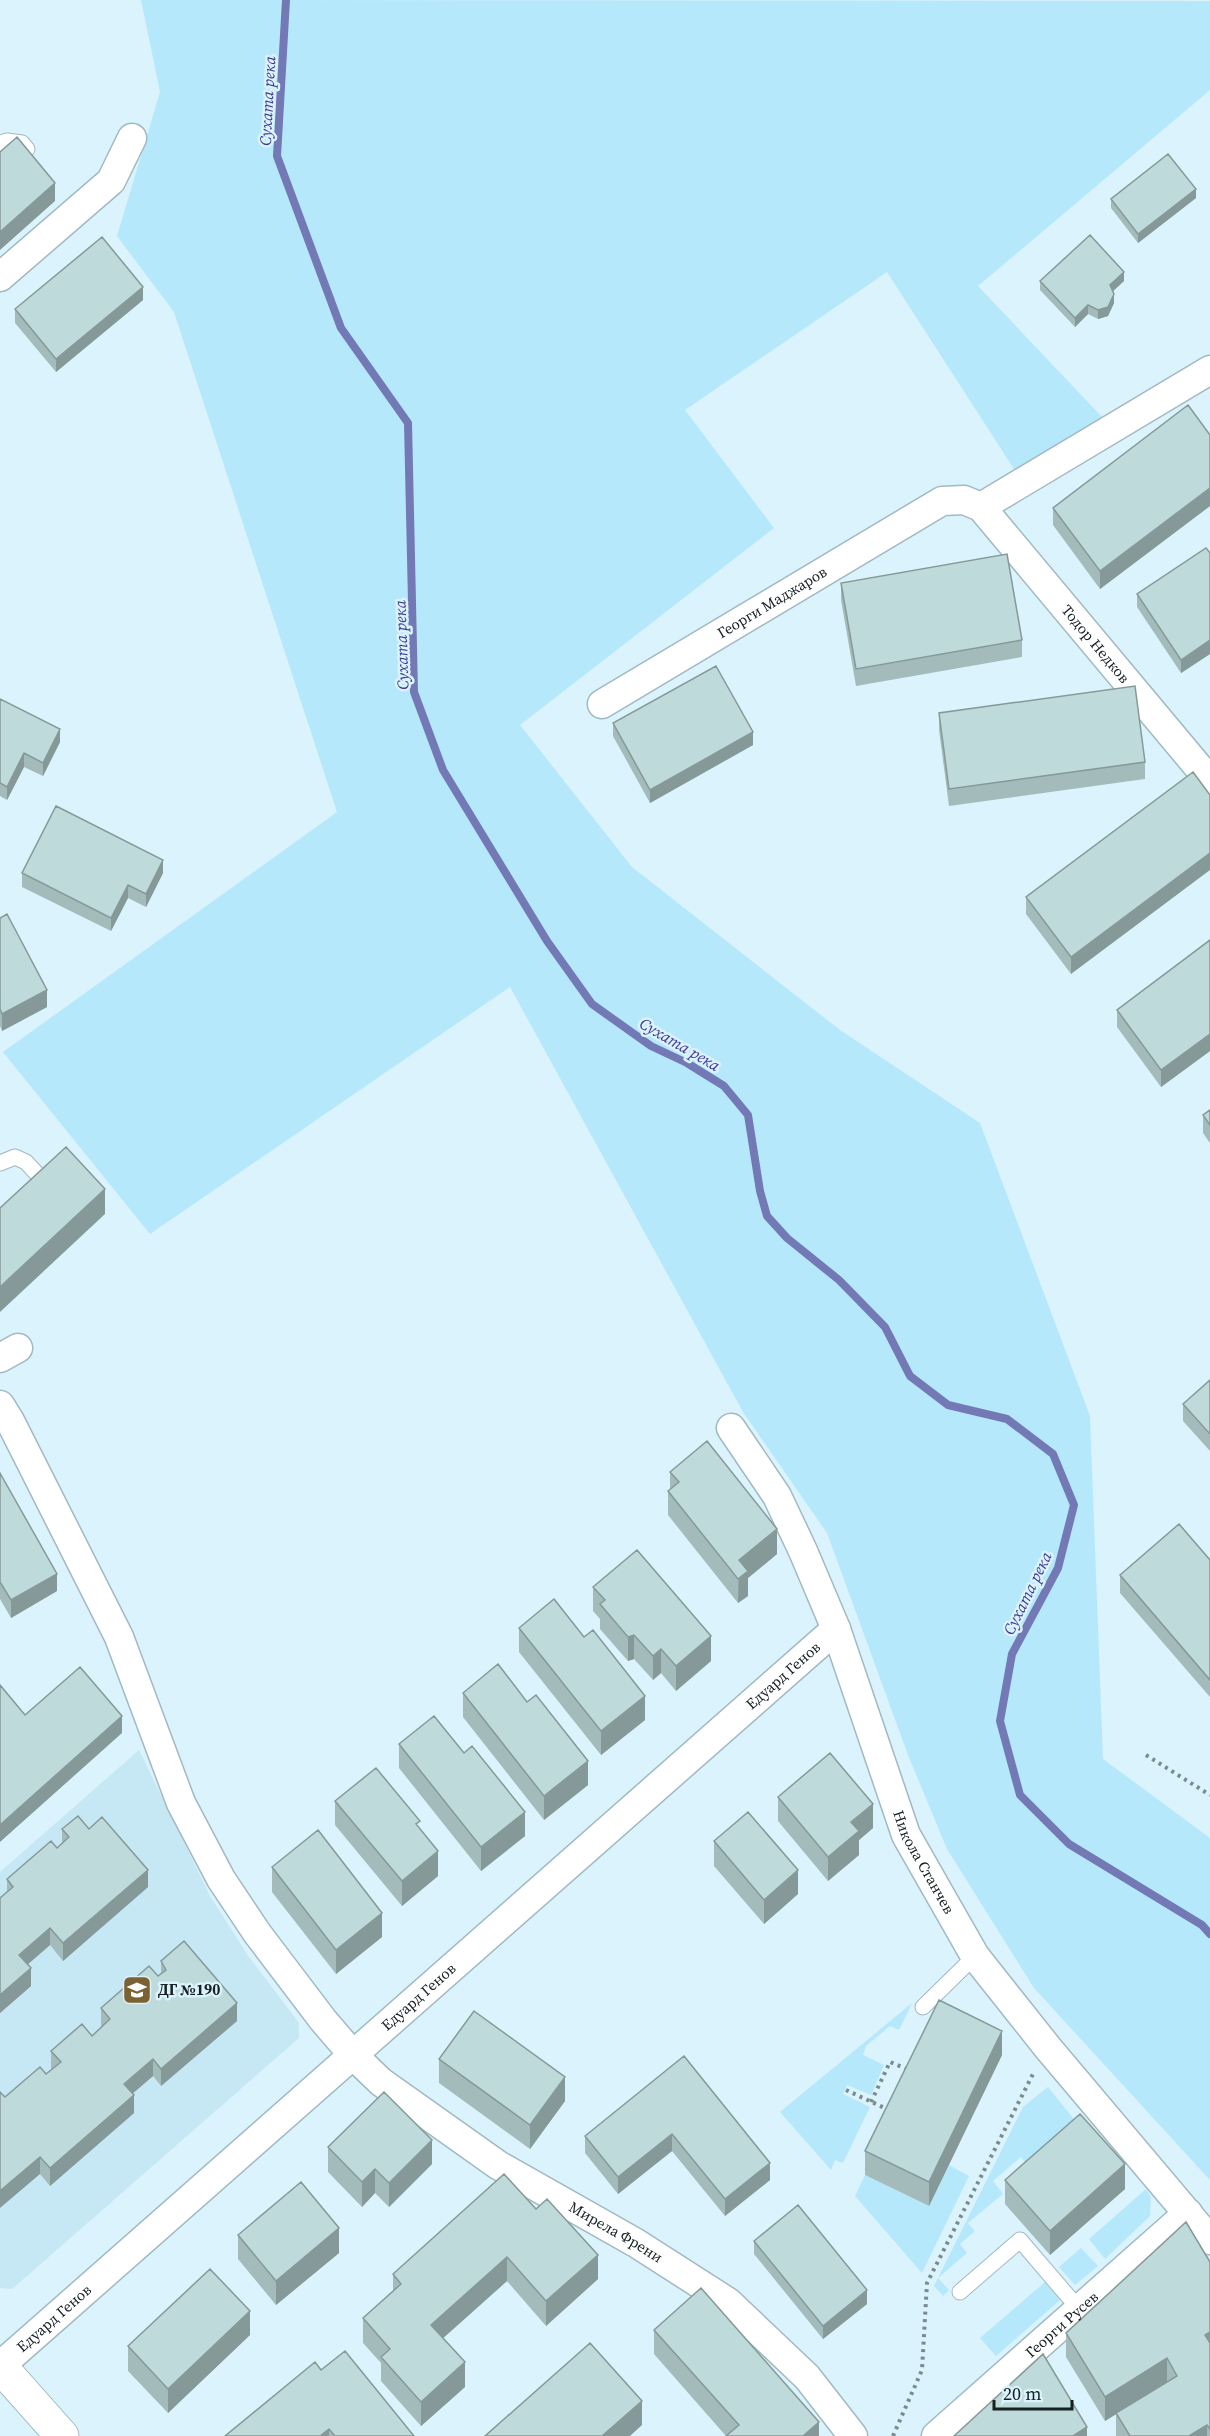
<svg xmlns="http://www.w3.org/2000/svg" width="1210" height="2436" font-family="'Source Serif 4',serif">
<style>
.built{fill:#c6e7f4}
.green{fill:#b6e8fc}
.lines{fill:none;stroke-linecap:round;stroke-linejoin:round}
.stream{stroke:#7379b4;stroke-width:8}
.service-casing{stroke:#a1b9c2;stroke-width:17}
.minor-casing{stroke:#a1b9c2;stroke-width:31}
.tertiary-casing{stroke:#a1b9c2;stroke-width:35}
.path{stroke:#798a90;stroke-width:4;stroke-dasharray:3 4.5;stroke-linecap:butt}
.service{stroke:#fff;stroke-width:15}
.minor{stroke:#fff;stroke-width:28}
.tertiary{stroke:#fff;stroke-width:33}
.wall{fill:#a4bbbb}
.shaded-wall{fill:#869999}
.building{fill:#bfdada;stroke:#869999;stroke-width:1.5}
.labels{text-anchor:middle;stroke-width:5;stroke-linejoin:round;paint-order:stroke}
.street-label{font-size:15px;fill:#172023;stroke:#daf3fc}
.poi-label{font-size:15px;font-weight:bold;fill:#172023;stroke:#daf3fc;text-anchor:start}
.water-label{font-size:16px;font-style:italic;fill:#403997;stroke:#daf3fc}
</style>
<rect width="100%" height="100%" fill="#daf3fc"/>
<path class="built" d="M 139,1750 L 210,1896 L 249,1957 L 299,2023 L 299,2038 L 12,2289 L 0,2288 L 0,1872 Z"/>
<path class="green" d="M 141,0 L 1210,1 L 1210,90 L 978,286 L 1102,417 L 1210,361 L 1030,494 L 887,272 L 685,410 L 774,528 L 520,725 L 632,867 L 840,1030 L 980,1123 L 1090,1416 L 1103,1759 L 1210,1838 L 1210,2180 L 1034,1988 L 947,1849 L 908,1755 L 827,1533 L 743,1412 L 510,987 L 150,1234 L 3,1052 L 337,812 L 174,312 L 117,236 L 160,92 Z
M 912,2003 L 899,2030 L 890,2026 L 866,2046 L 863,2055 L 884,2065 L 871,2095 L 847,2085 L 843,2094 L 870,2107 L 843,2163 L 835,2160 L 831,2170 L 780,2112 Z
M 1048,2087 L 1077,2123 L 1027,2165 L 1021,2157 L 993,2181 L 1003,2194 L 968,2223 L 975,2231 L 960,2244 L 967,2253 L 938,2278 L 949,2290 L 943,2296 L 934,2286 L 1023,2107 Z
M 949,2165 L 969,2176 L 922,2273 L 855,2196 L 865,2175 L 929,2206 Z
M 1146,2189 L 1151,2197 L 1150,2216 L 1105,2259 L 1089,2239 Z
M 1081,2248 L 1098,2266 L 1075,2285 L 1059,2267 Z
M 1045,2282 L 1060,2300 L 996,2356 L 980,2338 Z"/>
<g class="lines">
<path class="stream" d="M 286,0 L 277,156 L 341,328 L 408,423 L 414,692 L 443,770 L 547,941 L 592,1004 L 651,1046 L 687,1063 L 724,1086 L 748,1115 L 760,1191 L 767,1216 L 787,1238 L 839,1280 L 885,1327 L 910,1376 L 948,1405 L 1007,1419 L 1053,1454 L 1074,1505 L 1058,1568 L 1012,1654 L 1000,1721 L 1020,1795 L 1069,1844 L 1202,1925 L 1210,1934"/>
<g class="service-casing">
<path id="service" d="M 0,143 L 7,141 L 22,143 L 27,149
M 0,1163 L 15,1157 L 26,1162 L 49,1187
M 923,2007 L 975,1956
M 960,2292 L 1020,2240 L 1079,2309"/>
</g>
<g class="minor-casing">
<g id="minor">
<path d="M 0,277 L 111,181 L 132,138"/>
<path d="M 981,507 L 1210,370"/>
<path id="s1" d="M 602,704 L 942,501 L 964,500 L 981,507 L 1210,781"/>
<path d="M 0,1358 L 18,1348"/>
<path id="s2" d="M 0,1405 L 10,1421 L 119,1637 L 181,1803 L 221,1879 L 257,1933 L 323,2020 L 353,2055 L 381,2082 L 498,2165 L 636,2243 L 728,2302 L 807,2377 L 853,2436"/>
<path id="s3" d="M 731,1428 L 777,1496 L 803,1551 L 836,1629 L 906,1835 L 975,1956 L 1048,2048 L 1210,2240"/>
<path id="s4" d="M 0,2366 L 836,1629"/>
<path id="s5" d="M 936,2436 L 1188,2213"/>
</g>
</g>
<g class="tertiary-casing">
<path id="tertiary" d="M 0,2366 L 62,2436"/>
</g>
<path class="path" d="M 1146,1755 L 1210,1795
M 846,2090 L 889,2110
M 871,2102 L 890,2062 L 909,2070
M 893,2436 L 922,2370 L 927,2283 L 1034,2072"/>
<use href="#service" class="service"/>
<use href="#minor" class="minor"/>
<use href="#tertiary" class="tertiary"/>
</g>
<path class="wall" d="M 1196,198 L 1138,243 L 1111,208 L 1111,199 Z
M 1040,281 L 1124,281 L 1113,291 L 1114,303 L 1108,316 L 1098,319 L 1088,314 L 1075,327 L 1040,290 Z
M 143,300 L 56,372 L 15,323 L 15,309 Z
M 1210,435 L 1210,506 L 1100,589 L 1053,525 L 1053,508 Z
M 1210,553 L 1210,654 L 1181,673 L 1137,607 L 1137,594 Z
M 841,583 L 1022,640 L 1022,657 L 856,686 L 841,600 Z
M 0,699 L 60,742 L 43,776 L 24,767 L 7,800 L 0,796 Z
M 939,713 L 1145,762 L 1145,779 L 949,806 L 939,730 Z
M 613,723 L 753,745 L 650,803 L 613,736 Z
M 1193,772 L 1071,974 L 1026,914 L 1026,897 Z
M 22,873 L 163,873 L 146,907 L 128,898 L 111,931 L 22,887 Z
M 0,918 L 47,1007 L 2,1031 L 0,1026 Z
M 1210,940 L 1210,1051 L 1161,1087 L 1117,1027 L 1117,1010 Z
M 1210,1110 L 1210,1143 L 1203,1133 L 1203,1115 Z
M 1210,1380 L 1210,1451 L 1183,1421 L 1183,1404 Z
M 670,1472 L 777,1554 L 748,1578 L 748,1596 L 738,1603 L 668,1515 L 668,1491 L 670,1489 Z
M 0,1473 L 57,1591 L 11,1618 L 0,1599 Z
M 1210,1560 L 1210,1697 L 1120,1593 L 1120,1575 Z
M 593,1587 L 711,1661 L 676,1691 L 661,1673 L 653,1680 L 634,1659 L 628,1661 L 600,1629 L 600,1619 L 593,1611 Z
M 519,1628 L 645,1720 L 601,1755 L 519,1652 Z
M 463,1693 L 588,1785 L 544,1820 L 463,1717 Z
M 399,1744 L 525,1836 L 481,1871 L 399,1768 Z
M 778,1797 L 873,1828 L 859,1840 L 859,1855 L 828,1881 L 778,1821 Z
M 335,1801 L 420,1829 L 438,1876 L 402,1906 L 335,1825 Z
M 62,1829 L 89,1829 L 148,1887 L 63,1961 L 50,1945 L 27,1965 L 31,1986 L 0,2013 L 0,1898 L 7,1893 L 7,1879 L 57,1848 L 62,1843 Z
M 714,1841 L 798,1894 L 764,1924 L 714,1866 Z
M 272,1867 L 382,1937 L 336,1974 L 272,1892 Z
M 161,1961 L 237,2021 L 161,2086 L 153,2076 L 133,2093 L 134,2113 L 50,2186 L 40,2174 L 5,2097 L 46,2074 L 52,2069 L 51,2068 L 51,2051 L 92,2036 L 102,2027 L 101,2025 L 101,2008 L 158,1976 L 161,1973 Z
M 1002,2055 L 929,2206 L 865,2175 L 865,2151 Z
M 684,2056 L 770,2180 L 725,2216 L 672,2151 L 618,2194 L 585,2153 L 585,2136 Z
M 439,2059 L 565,2101 L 530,2149 L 439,2083 Z
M 328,2147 L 432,2164 L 389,2207 L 375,2193 L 362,2207 L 328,2172 Z
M 504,2174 L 598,2279 L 546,2326 L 507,2281 L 443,2338 L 465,2387 L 421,2426 L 381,2381 L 381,2363 L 363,2343 L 363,2318 L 393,2291 L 393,2274 Z
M 1005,2180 L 1125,2189 L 1050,2255 L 1005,2204 Z
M 238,2235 L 339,2253 L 276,2305 L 238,2259 Z
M 754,2241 L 867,2304 L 823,2339 L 754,2254 Z
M 1210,2262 L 1210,2436 L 1116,2436 L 1116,2414 L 1105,2421 L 1066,2357 L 1066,2333 Z
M 654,2330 L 819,2436 L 726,2436 L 654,2354 Z
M 250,2335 L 168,2413 L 128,2371 L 128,2346 Z
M 321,2370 L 414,2436 L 225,2436 Z"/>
<path class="shaded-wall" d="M 55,183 L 55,201 L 0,250 L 0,232 Z
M 1196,189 L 1196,198 L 1138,243 L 1138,234 Z
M 1124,272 L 1124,281 L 1110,294 L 1110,285 Z
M 143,287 L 143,300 L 56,372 L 56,359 Z
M 1114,294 L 1114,303 L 1108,316 L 1098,319 L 1098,310 Z
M 1088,305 L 1088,314 L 1075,327 L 1075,318 Z
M 1210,488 L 1210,506 L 1100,589 L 1100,571 Z
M 1210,640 L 1210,654 L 1181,673 L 1181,660 Z
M 60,729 L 60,742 L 43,776 L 43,763 Z
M 753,732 L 753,745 L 650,803 L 650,790 Z
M 24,753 L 24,767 L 7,800 L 7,787 Z
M 1210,853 L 1210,870 L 1071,974 L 1071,957 Z
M 163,860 L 163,873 L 146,907 L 146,894 Z
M 128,885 L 128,898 L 111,931 L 111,918 Z
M 47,990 L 47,1007 L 2,1031 L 2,1014 Z
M 1210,1034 L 1210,1051 L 1161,1087 L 1161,1070 Z
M 105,1189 L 105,1214 L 0,1312 L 0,1287 Z
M 777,1529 L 777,1554 L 748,1578 L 748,1596 L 738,1603 L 739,1560 Z
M 57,1574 L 57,1591 L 11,1618 L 11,1600 Z
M 634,1635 L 634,1659 L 628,1661 L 628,1637 Z
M 711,1636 L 711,1661 L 676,1691 L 676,1666 Z
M 661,1649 L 661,1673 L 653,1680 L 653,1656 Z
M 645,1696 L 645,1720 L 601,1755 L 601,1731 Z
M 122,1716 L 122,1733 L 0,1842 L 0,1825 Z
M 588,1761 L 588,1785 L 544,1820 L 544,1796 Z
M 873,1804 L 873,1828 L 859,1840 L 859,1855 L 828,1881 L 828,1857 L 851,1822 Z
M 525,1812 L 525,1836 L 481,1871 L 481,1847 Z
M 438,1851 L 438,1876 L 402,1906 L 402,1881 Z
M 148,1870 L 148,1887 L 63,1961 L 63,1943 Z
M 798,1870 L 798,1894 L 764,1924 L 764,1900 Z
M 382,1913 L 382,1937 L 336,1974 L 336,1950 Z
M 50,1928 L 50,1945 L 19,1972 L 19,1955 Z
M 31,1968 L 31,1986 L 0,2013 L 0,1995 Z
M 237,2003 L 237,2021 L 161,2086 L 161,2069 Z
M 1002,2031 L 1002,2055 L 929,2206 L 929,2182 Z
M 153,2059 L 153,2076 L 124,2101 L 124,2084 Z
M 565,2077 L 565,2101 L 530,2149 L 530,2125 Z
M 134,2095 L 134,2113 L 50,2186 L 50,2168 Z
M 672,2134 L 672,2151 L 618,2194 L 618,2177 Z
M 432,2140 L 432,2164 L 389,2207 L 389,2183 Z
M 40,2157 L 40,2174 L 0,2208 L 0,2191 Z
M 770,2163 L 770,2180 L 725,2216 L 725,2199 Z
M 1125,2164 L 1125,2189 L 1050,2255 L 1050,2231 Z
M 375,2169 L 375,2193 L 362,2207 L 362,2182 Z
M 339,2228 L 339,2253 L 276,2305 L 276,2281 Z
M 598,2255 L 598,2279 L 546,2326 L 546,2301 Z
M 507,2257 L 507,2281 L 431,2349 L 431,2325 Z
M 867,2290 L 867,2304 L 823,2339 L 823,2326 Z
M 250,2311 L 250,2335 L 168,2413 L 168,2389 Z
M 1210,2332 L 1210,2356 L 1205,2335 Z
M 1167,2358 L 1167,2383 L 1105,2421 L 1105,2397 Z
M 465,2362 L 465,2387 L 421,2426 L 421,2402 Z
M 642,2401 L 642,2425 L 630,2436 L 602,2436 Z
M 819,2422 L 819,2436 L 803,2436 Z
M 1207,2425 L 1207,2436 L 1189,2436 Z
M 1087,2427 L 1087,2436 L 1073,2436 Z
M 329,2429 L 329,2436 L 320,2436 Z"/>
<path class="building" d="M 17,137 L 55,183 L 0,232 L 0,152 Z
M 1168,154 L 1196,189 L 1138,234 L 1111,199 Z
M 1090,235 L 1124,272 L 1110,285 L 1114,294 L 1108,307 L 1098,310 L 1088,305 L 1075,318 L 1040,281 Z
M 102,237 L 143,287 L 56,359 L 15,309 Z
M 1188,405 L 1210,435 L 1210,488 L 1100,571 L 1053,508 Z
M 1206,548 L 1210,553 L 1210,640 L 1181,660 L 1137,594 Z
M 1007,554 L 1022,640 L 856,669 L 841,583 Z
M 716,666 L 753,732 L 650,790 L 613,723 Z
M 1135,686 L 1145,762 L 949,789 L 939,713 Z
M 0,699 L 60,729 L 43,763 L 24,753 L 7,787 L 0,783 Z
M 1193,772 L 1210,795 L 1210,853 L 1071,957 L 1026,897 Z
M 56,806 L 163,860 L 146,894 L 128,885 L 111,918 L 22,873 Z
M 7,914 L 47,990 L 2,1014 L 0,1009 L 0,918 Z
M 1210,940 L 1210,1034 L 1161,1070 L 1117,1010 Z
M 1210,1110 L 1210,1125 L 1203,1115 Z
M 66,1147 L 105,1189 L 0,1287 L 0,1208 Z
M 1210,1380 L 1210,1434 L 1183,1404 Z
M 707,1441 L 777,1529 L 739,1560 L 748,1571 L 738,1579 L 668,1491 L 679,1482 L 670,1472 Z
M 0,1473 L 57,1574 L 11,1600 L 0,1582 Z
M 1179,1524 L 1210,1560 L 1210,1680 L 1120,1575 Z
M 637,1550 L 711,1636 L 676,1666 L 661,1649 L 653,1656 L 634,1635 L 628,1637 L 600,1604 L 605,1600 L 593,1587 Z
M 554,1599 L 584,1637 L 593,1630 L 645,1696 L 601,1731 L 519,1628 Z
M 498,1664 L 527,1702 L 536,1695 L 588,1761 L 544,1796 L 463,1693 Z
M 80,1667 L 122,1716 L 0,1825 L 0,1685 L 25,1715 Z
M 434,1716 L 464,1753 L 472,1746 L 525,1812 L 481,1847 L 399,1744 Z
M 830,1753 L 873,1804 L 851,1822 L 859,1831 L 828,1857 L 778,1797 Z
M 376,1768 L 420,1821 L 416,1824 L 438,1851 L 402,1881 L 335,1801 Z
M 748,1812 L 798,1870 L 764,1900 L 714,1841 Z
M 78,1816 L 89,1829 L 102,1817 L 148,1870 L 63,1943 L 50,1928 L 19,1955 L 31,1968 L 0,1995 L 0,1898 L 13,1887 L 7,1879 L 51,1841 L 57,1848 L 69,1837 L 62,1829 Z
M 318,1830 L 382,1913 L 336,1950 L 272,1867 Z
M 184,1941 L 237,2003 L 161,2069 L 153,2059 L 124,2084 L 134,2095 L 50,2168 L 40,2157 L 0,2191 L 0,2092 L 5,2097 L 40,2067 L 46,2074 L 61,2062 L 51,2051 L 82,2024 L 92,2036 L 110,2019 L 101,2008 L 149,1966 L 158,1976 L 166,1970 L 161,1961 Z
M 939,2000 L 1002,2031 L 929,2182 L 865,2151 Z
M 474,2011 L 565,2077 L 530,2125 L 439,2059 Z
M 684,2056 L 770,2163 L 725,2199 L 672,2134 L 618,2177 L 585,2136 Z
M 384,2092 L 432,2140 L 389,2183 L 375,2169 L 362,2182 L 328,2147 Z
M 1080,2114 L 1125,2164 L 1050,2231 L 1005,2180 Z
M 504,2174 L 536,2209 L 547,2199 L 598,2255 L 546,2301 L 507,2257 L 431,2325 L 465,2362 L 421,2402 L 381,2357 L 390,2349 L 363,2318 L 401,2284 L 393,2274 Z
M 301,2182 L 339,2228 L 276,2281 L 238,2235 Z
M 798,2205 L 867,2290 L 823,2326 L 754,2241 Z
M 1186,2222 L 1210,2262 L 1210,2332 L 1205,2335 L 1210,2343 L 1210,2429 L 1207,2425 L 1189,2436 L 1130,2436 L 1116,2413 L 1177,2376 L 1167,2358 L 1105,2397 L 1066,2333 Z
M 210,2269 L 250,2311 L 168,2389 L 128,2346 Z
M 701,2288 L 819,2422 L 803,2436 L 726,2436 L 739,2425 L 654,2330 Z
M 590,2343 L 642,2401 L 602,2436 L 485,2436 Z
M 345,2351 L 414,2436 L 335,2436 L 329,2429 L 320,2436 L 225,2436 L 315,2362 L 321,2370 Z
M 1043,2354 L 1087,2427 L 1073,2436 L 954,2436 Z"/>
<defs>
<g id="school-square" transform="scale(1.5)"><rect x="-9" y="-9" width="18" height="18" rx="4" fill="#7b6233" stroke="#daf3fc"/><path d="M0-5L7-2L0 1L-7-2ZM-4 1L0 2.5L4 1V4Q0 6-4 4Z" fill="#fff"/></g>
</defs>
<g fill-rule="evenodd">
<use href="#school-square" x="137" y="1990"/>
</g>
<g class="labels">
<g class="street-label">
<text dy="5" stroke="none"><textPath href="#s1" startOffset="198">Георги Маджаров</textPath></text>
<text dy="5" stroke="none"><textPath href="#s1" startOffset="615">Тодор Недков</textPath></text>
<text dy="5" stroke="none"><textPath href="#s4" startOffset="1044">Едуард Генов</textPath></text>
<text dy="5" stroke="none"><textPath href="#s3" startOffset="477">Никола Станчев</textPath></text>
<text dy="5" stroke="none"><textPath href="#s4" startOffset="558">Едуард Генов</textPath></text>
<text dy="5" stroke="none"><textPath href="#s2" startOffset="1062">Мирела Френи</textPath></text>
<text dy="5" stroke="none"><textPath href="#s4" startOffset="72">Едуард Генов</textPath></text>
<text dy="5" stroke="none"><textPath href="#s5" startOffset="168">Георги Русев</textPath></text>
</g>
<g class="poi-label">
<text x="158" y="1995">ДГ №190</text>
</g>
<g class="water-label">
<text transform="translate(267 101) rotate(-87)" y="6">Сухата река</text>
<text transform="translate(401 645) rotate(-92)" y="6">Сухата река</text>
<text transform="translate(680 1044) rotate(30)" y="6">Сухата река</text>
<text transform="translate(1027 1593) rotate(-64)" y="6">Сухата река</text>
</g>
</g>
<path d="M994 2400v9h78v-9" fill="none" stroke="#172023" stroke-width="3"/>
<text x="1003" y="2400" font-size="18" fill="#172023" stroke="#daf3fc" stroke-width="4.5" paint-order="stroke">20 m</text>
</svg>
